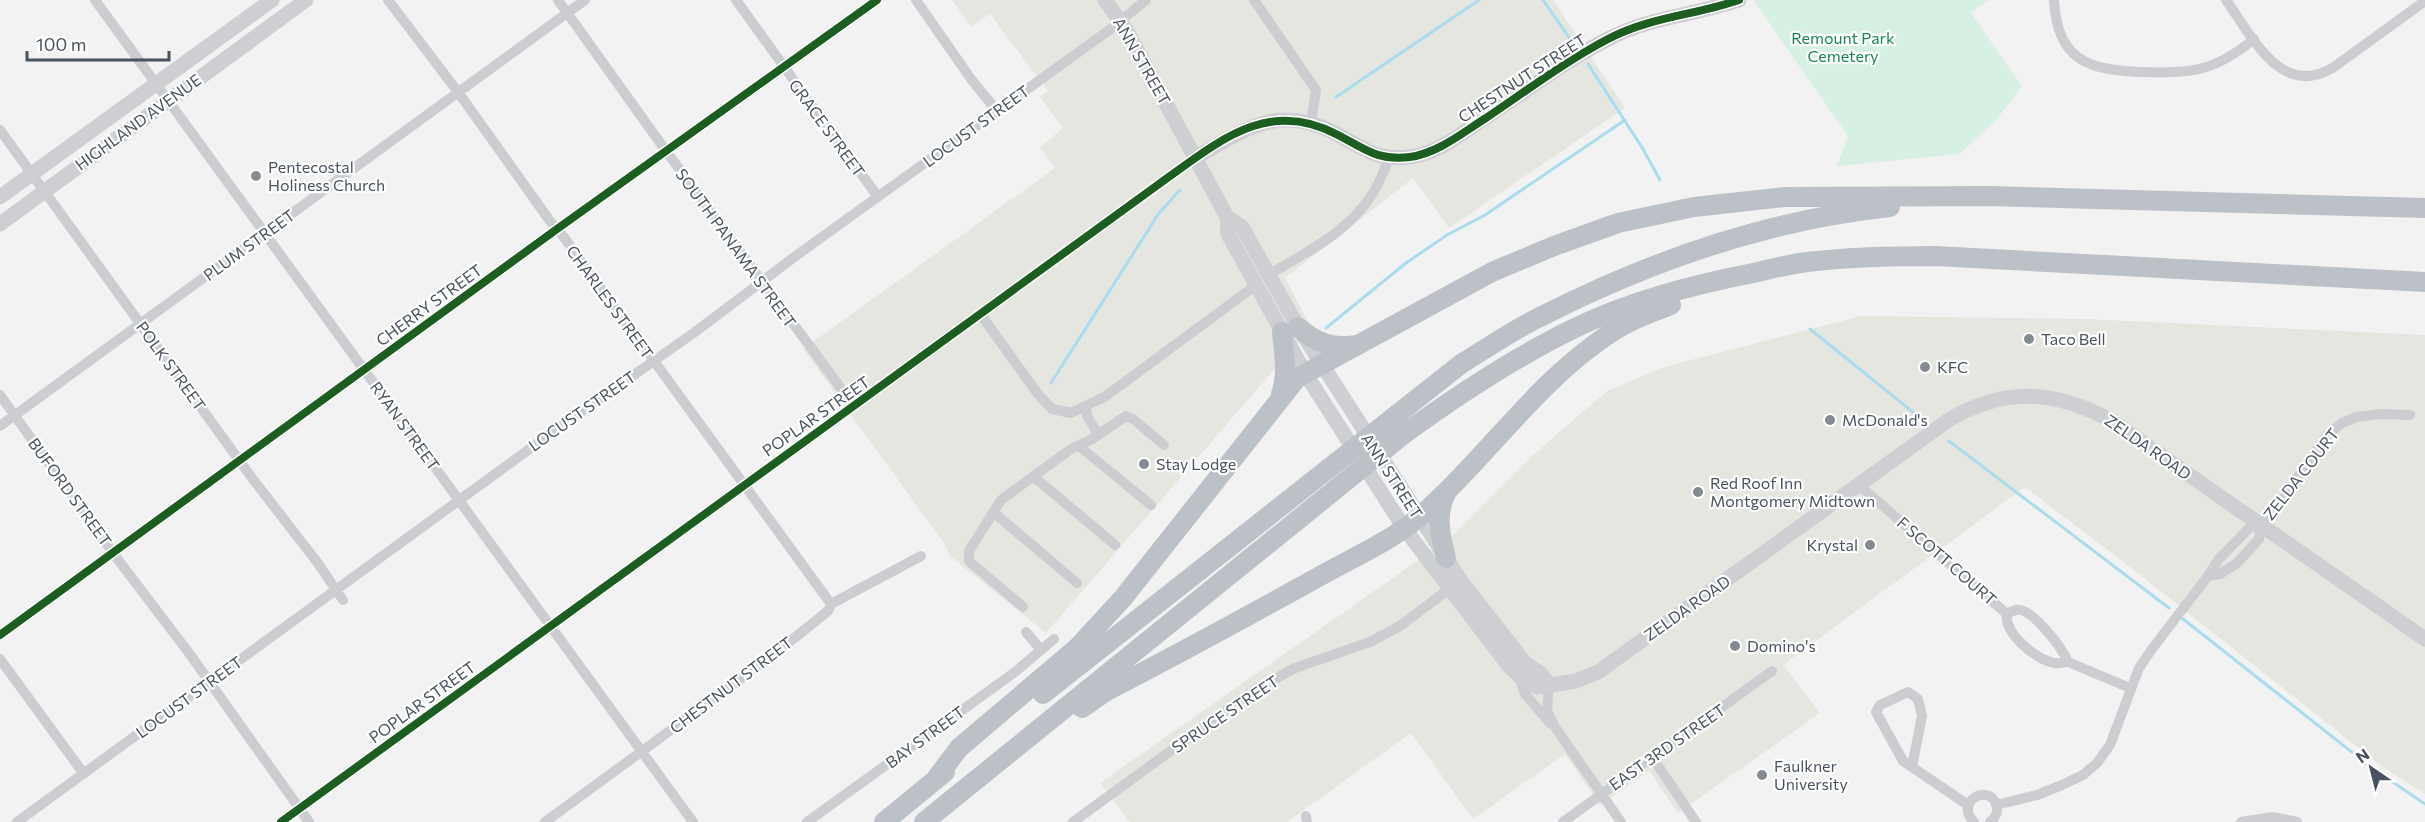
<svg xmlns="http://www.w3.org/2000/svg" width="2425" height="822" font-family="Commissioner,sans-serif">
<style>
.commercial{fill:#e6e6e0}
.green{fill:#d6f1e3}
.lines{fill:none;stroke-linecap:round;stroke-linejoin:round}
.stream{stroke:#aadcf0;stroke-width:3}
.street{stroke:#cbcdd0;stroke-width:10}
.secondary{stroke:#cdcfd2;stroke-width:15}
.highway{stroke:#bcc1c7;stroke-width:20}
.cycleway-casing{stroke:#fff;stroke-width:11}
.cycleway{stroke:#1b5e20;stroke-width:8}
.poi-dot{fill:#848b92;stroke:#fff;stroke-width:2}
.labels{text-anchor:middle;stroke-width:4.5;stroke-linejoin:round;paint-order:stroke}
.park-label{font-size:16px;fill:#158554;stroke:#fff}
.street-label{font-size:16px;fill:#48535f;stroke:#fff}
.poi-label{font-size:16px;fill:#48535f;stroke:#fff;text-anchor:start}
</style>
<rect width="100%" height="100%" fill="#f2f2f2"/>
<path class="commercial" d="M 952,0 L 1553,0 L 1625,108 L 1449,228 L 1413,178 L 1285,278 L 1311,327 L 1046,633 L 950,556 L 944,543 L 803,349 L 1055,168 L 1040,147 L 1063,128 L 1040,97 L 1048,91 L 990,14 L 971,26 Z
M 1861,316 L 2087,319 L 2425,335 L 2425,794 L 2384,768 L 2135,571 L 2025,487 L 1783,665 L 1820,713 L 1678,813 L 1649,771 L 1600,805 L 1565,754 L 1473,819 L 1411,733 L 1287,822 L 1130,822 L 1100,783 L 1450,538 L 1533,455 L 1607,391 L 1664,367 Z"/>
<path class="green" d="M 1756,0 L 1989,0 L 1971,13 L 2022,86 L 1997,119 L 1960,154 L 1837,166 L 1848,136 L 1754,1 Z"/>
<g class="lines">
<path class="stream" d="M 1543,0 L 1575,46
M 1588,64 L 1643,149 L 1660,180
M 1336,97 L 1479,0
M 1326,328 L 1406,263 L 1447,235 L 1485,215 L 1625,120
M 1810,329 L 1919,417
M 1051,383 L 1159,213 L 1180,190
M 1949,441 L 2169,608
M 2183,619 L 2372,768 L 2425,804"/>
<path class="street" d="M 95,0 L 693,822
M 388,0 L 458,92 L 550,221 L 563,236 L 831,604
M 558,0 L 666,151 L 854,406
M 736,0 L 878,197
M 916,0 L 971,79 L 997,111
M 1254,0 L 1316,90 L 1311,123
M 2054,0 C 2057,59 2087,70 2139,72 C 2191,73 2213,73 2254,39
M 2226,0 C 2252,36 2281,100 2334,67 L 2425,1
M 0,130 L 252,478 L 317,562 L 343,600
M 1268,275 C 1305,253 1347,233 1371,196 C 1379,185 1384,171 1389,158
M 981,315 L 1038,394 L 1052,409 L 1071,413 L 1106,396 L 1256,285
M 0,395 L 119,561 L 189,653 L 309,822
M 1086,407 L 1087,416 L 1098,434
M 0,426 L 585,0
M 1079,446 L 1151,505
M 1033,476 L 1115,545
M 1859,485 L 2007,614 C 2009,613 2014,610 2016,610 C 2032,607 2062,648 2068,662 L 2130,688
M 993,512 L 1077,583
M 2208,576 L 2220,574 L 2237,563 L 2259,539 L 2261,524
M 1023,607 L 969,561 L 969,551 L 1001,500 L 1071,449 L 1092,439 L 1126,416 L 1133,419 L 1164,445
M 2007,614 C 2004,634 2036,659 2054,663 C 2058,664 2064,662 2068,662
M 1026,632 L 1041,650
M 0,635 L 557,229 L 877,0
M 0,659 L 84,774
M 1519,677 L 1525,694 L 1550,723
M 1549,684 L 1547,711 L 1555,727 L 1621,822
M 1908,692 L 1918,699 L 1922,716 L 1912,767 L 1903,761 L 1876,712 L 1880,705 Z
M 1652,757 L 1696,822
M 1912,767 L 1968,805
M 1996,805 L 2037,795 L 2062,785 L 2083,775 L 2097,763 L 2110,745 L 2139,668 L 2152,649 L 2208,576 L 2218,560 L 2249,528 L 2261,524 L 2275,510 L 2327,435 L 2342,423 L 2357,417 L 2380,414 L 2410,415
M 1306,816 L 1307,822
M 17,822 L 557,429 L 695,332 L 797,255 L 1108,31 L 1146,0
M 281,822 L 1195,158
M 545,822 L 768,659 L 828,611 L 831,604 L 921,556
M 807,822 L 1015,672 L 1054,639
M 1073,822 L 1253,691 L 1295,668 L 1370,642 L 1400,626 L 1449,589
M 1563,822 L 1772,671
M 1974,822 C 1954,802 1988,783 1996,804 C 1999,812 1996,817 1990,822
M 2241,822 L 2273,817 L 2297,822"/>
<path class="secondary" d="M 1105,0 L 1128,33 L 1227,217 L 1228,234 L 1305,373 L 1404,528 L 1508,665 L 1524,681 L 1537,687 L 1576,681 L 1598,672 L 1950,419 C 2006,387 2054,390 2110,420 L 2425,639
M 1195,158 C 1248,127 1281,102 1342,137 C 1367,151 1378,160 1409,157 C 1438,154 1462,133 1485,118 C 1526,91 1565,61 1608,39 C 1649,17 1696,15 1739,0
M 0,197 L 272,0
M 1227,217 L 1242,227 L 1298,327 L 1461,581 L 1525,663 L 1540,673 L 1549,684
M 0,224 L 306,0"/>
<path class="highway" d="M 1298,327 C 1315,342 1332,349 1355,345
M 1281,394 C 1288,374 1284,353 1282,332
M 1446,558 C 1440,535 1435,513 1447,491
M 1043,694 L 1461,364 C 1487,348 1513,330 1540,317 C 1650,261 1766,220 1890,207
M 1082,708 L 1105,692 C 1178,654 1250,615 1322,575 C 1354,557 1391,541 1419,517 C 1486,459 1535,383 1609,334 C 1628,321 1650,313 1671,305
M 935,780 L 959,748 L 1077,648 L 1123,598 L 1297,378 L 1492,272 L 1554,246 L 1618,223 L 1694,207 L 1785,197 L 1991,196 L 2425,208
M 884,822 L 945,772
M 924,822 L 1404,434 C 1459,394 1515,357 1575,328 C 1632,300 1696,284 1758,272 C 1774,268 1791,264 1807,262 C 1850,257 1892,256 1935,256 L 2425,282"/>
<g class="cycleway-casing">
<path id="cycleway" d="M 0,635 L 557,229 L 877,0
M 281,822 L 1170,176 C 1224,137 1272,99 1338,135 C 1365,149 1377,161 1410,157 C 1438,153 1462,133 1486,118 C 1526,91 1566,61 1608,39 C 1649,17 1696,15 1739,0"/>
</g>
<use href="#cycleway" class="cycleway"/>
</g>
<g class="poi-dot">
<circle cx="256" cy="176" r="6"/>
<circle cx="2029" cy="339" r="6"/>
<circle cx="1925" cy="367" r="6"/>
<circle cx="1830" cy="420" r="6"/>
<circle cx="1144" cy="464" r="6"/>
<circle cx="1698" cy="492" r="6"/>
<circle cx="1870" cy="545" r="6"/>
<circle cx="1735" cy="646" r="6"/>
<circle cx="1762" cy="775" r="6"/>
</g>
<g class="labels">
<g class="park-label">
<text x="1843" y="44">Remount Park<tspan x="1843" dy="18">Cemetery</tspan></text>
</g>
<g class="street-label">
<text transform="translate(1142 61) rotate(60)" y="6">ANN STREET</text>
<text transform="translate(1522 78) rotate(-33)" y="6">CHESTNUT STREET</text>
<text transform="translate(138 122) rotate(-36)" y="6">HIGHLAND AVENUE</text>
<text transform="translate(976 126) rotate(-36)" y="6">LOCUST STREET</text>
<text transform="translate(827 128) rotate(54)" y="6">GRACE STREET</text>
<text transform="translate(249 245) rotate(-36)" y="6">PLUM STREET</text>
<text transform="translate(736 248) rotate(54)" y="6">SOUTH PANAMA STREET</text>
<text transform="translate(610 302) rotate(54)" y="6">CHARLES STREET</text>
<text transform="translate(429 305) rotate(-36)" y="6">CHERRY STREET</text>
<text transform="translate(171 366) rotate(54)" y="6">POLK STREET</text>
<text transform="translate(582 411) rotate(-35)" y="6">LOCUST STREET</text>
<text transform="translate(816 416) rotate(-35)" y="6">POPLAR STREET</text>
<text transform="translate(405 426) rotate(54)" y="6">RYAN STREET</text>
<text transform="translate(2148 447) rotate(35)" y="6">ZELDA ROAD</text>
<text transform="translate(2301 474) rotate(-52)" y="6">ZELDA COURT</text>
<text transform="translate(1392 476) rotate(57)" y="6">ANN STREET</text>
<text transform="translate(70 492) rotate(54)" y="6">BUFORD STREET</text>
<text transform="translate(1947 561) rotate(41)" y="6">F SCOTT COURT</text>
<text transform="translate(1687 608) rotate(-35)" y="6">ZELDA ROAD</text>
<text transform="translate(731 685) rotate(-37)" y="6">CHESTNUT STREET</text>
<text transform="translate(189 697) rotate(-36)" y="6">LOCUST STREET</text>
<text transform="translate(422 702) rotate(-36)" y="6">POPLAR STREET</text>
<text transform="translate(1225 714) rotate(-34)" y="6">SPRUCE STREET</text>
<text transform="translate(925 737) rotate(-36)" y="6">BAY STREET</text>
<text transform="translate(1667 747) rotate(-35)" y="6">EAST 3RD STREET</text>
</g>
<g class="poi-label">
<text x="268" y="173">Pentecostal<tspan x="268" dy="18">Holiness Church</tspan></text>
<text x="2041" y="345">Taco Bell</text>
<text x="1937" y="373">KFC</text>
<text x="1842" y="426">McDonald's</text>
<text x="1156" y="470">Stay Lodge</text>
<text x="1710" y="489">Red Roof Inn<tspan x="1710" dy="18">Montgomery Midtown</tspan></text>
<text x="1858" y="551" text-anchor="end">Krystal</text>
<text x="1747" y="652">Domino's</text>
<text x="1774" y="772">Faulkner<tspan x="1774" dy="18">University</tspan></text>
</g>
</g>
<g transform="translate(2371 768) rotate(325)" stroke="#ffffff" stroke-width="4.5" paint-order="stroke">
<path d="M0-4.5L10 22L0 15L-10 22Z" fill="#48535f"/>
<text y="-9" font-size="16" font-weight="bold" text-anchor="middle" fill="#48535f">N</text>
</g>
<path d="M27 51v9h142v-9" fill="none" stroke="#48535f" stroke-width="3"/>
<text x="36" y="51" font-size="18" fill="#48535f" stroke="#ffffff" stroke-width="4.5" paint-order="stroke">100 m</text>
</svg>
